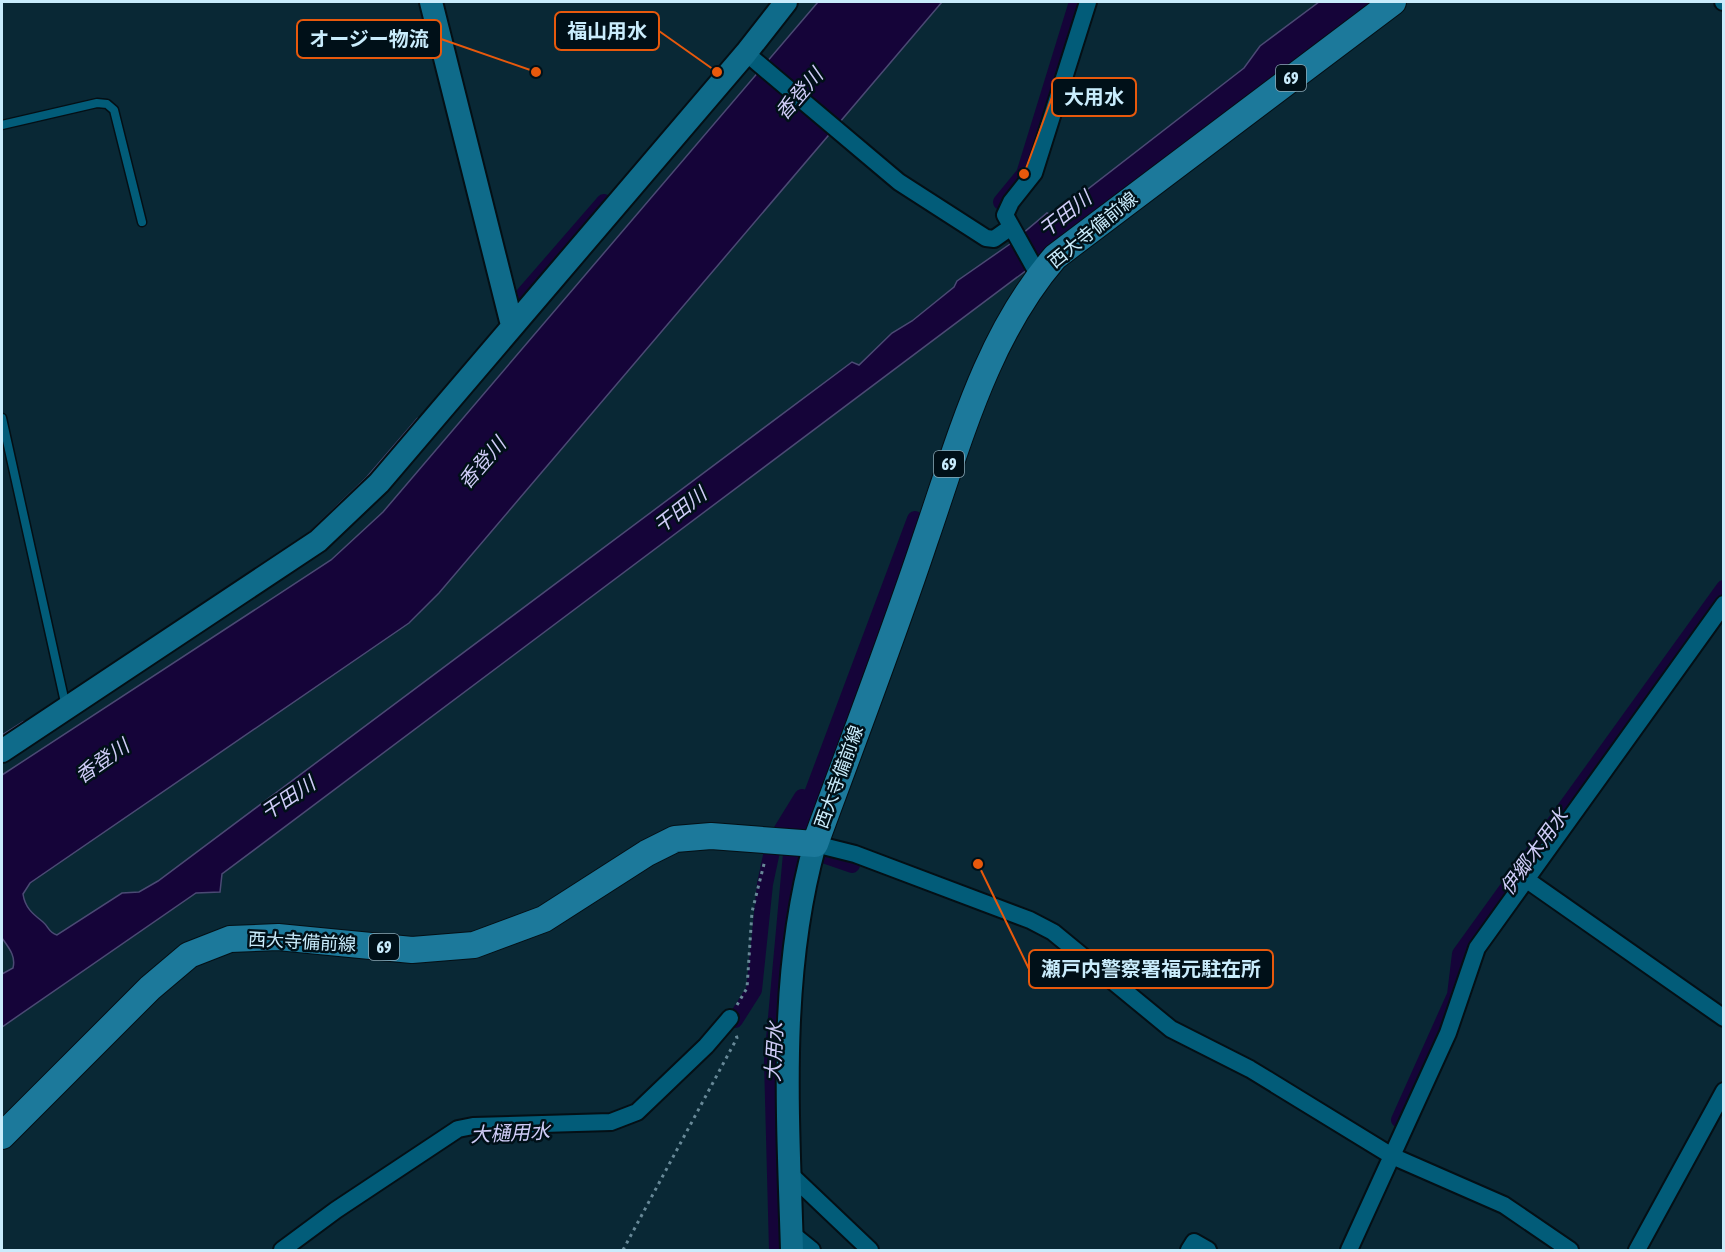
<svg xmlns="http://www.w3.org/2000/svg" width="1725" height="1252" font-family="'Asap Condensed','Noto Sans JP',sans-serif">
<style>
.water{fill:#150439;stroke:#4b4a74;stroke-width:1.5}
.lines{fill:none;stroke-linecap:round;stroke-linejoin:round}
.stream{stroke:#4b4a74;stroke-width:4.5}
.canal{stroke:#150439;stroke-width:16}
.lane-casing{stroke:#040f15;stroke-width:11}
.street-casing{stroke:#040f15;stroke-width:20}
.secondary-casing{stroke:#040f15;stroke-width:26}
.primary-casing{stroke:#040f15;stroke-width:28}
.path{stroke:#688998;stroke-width:3;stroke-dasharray:3 4.5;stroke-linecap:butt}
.lane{stroke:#025c79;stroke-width:8}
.street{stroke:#025c79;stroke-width:16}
.secondary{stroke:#0f6b8a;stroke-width:22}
.primary{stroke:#1c799b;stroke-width:26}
.labels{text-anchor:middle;stroke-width:5;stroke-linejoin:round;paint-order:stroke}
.shield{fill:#001018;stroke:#8daab8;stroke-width:1.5}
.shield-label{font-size:16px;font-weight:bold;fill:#c9ecfc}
.street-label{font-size:18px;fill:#c9ecfc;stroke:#001018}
.water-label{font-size:20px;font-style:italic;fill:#cfccf7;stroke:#001018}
.leader{fill:none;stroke:#e8590c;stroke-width:2}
.callout-dot{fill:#e8590c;stroke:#001018;stroke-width:2}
.callout{fill:#001018;stroke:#e8590c;stroke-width:2}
.callout-label{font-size:20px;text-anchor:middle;font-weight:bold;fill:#c9ecfc}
</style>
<rect width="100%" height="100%" fill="#092835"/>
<path class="water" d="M 818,2 L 942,2 L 439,593 L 409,623 L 30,883 L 23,894 C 25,908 33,914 43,922 C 49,927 48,932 57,935 L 122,893 L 139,892 L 158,881 L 852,362 L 859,365 L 892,333 L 912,321 L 954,287 L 957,281 L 1010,244 L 1047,213 L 1053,216 L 1244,68 L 1260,46 L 1319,2 L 1380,2 L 1132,191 L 222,874 L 220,892 L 196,893 L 2,1027 L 2,974 L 13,968 C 16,956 9,948 2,938 L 2,775 L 331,560 L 383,512 Z"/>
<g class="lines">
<path class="stream" d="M 310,534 L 368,478 L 418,420
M 2,737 L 24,723"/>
<path class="canal" d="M 1001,202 L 1024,174 L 1077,2
M 518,301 L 604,202
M 798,831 L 915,519
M 778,836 L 802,797
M 823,855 L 852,865
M 735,1020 L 754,990 L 765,884 L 772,851
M 1399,1120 L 1455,995 L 1460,954 L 1724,588
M 777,1250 L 772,1061 L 791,854"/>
<g class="lane-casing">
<path id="lane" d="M 2,125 L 97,103 L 107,104 L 114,110 L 142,222
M 2,418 L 66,707"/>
</g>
<g class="street-casing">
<path id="street" d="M 1723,2 L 1724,2
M 746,53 L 899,182 L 986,238 L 994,239 L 1011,227
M 1039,276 L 1005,215 L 1011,202 L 1034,173 L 1088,2
M 815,844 L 855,854 L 1030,920 L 1053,932 L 1171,1029 L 1250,1069 L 1392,1156 L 1504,1205 L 1570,1250
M 1527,880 L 1724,1018
M 790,1174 L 870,1250
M 791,1233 L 812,1250
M 282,1250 L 336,1210 L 458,1129 L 473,1126 L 611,1122 L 637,1112 L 706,1046 L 730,1018
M 1189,1250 L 1194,1242 L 1208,1250
M 1349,1250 L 1448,1033 L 1477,948 L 1724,604
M 1637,1250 L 1724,1091"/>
</g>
<g class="secondary-casing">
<path id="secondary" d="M 431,2 L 512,325
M 2,751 L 318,541 L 379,483 L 746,53 L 786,2
M 792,1250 C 788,1115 778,976 815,844"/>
</g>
<g class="primary-casing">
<path id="primary" d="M 2,1136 L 150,988 L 189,955 L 230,939 L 278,937 L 412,950 L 474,945 L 544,919 L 647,853 L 675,839 L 711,836 L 815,844 C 852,743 891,642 925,540 C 959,442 986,337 1055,257 L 1393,2"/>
</g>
<path class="path" d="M 737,1005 L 747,988 L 752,912 L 765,860
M 623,1250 L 737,1038 L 736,1035"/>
<use href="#lane" class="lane"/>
<use href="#street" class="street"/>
<use href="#secondary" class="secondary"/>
<use href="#primary" class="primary"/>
</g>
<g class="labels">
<g class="shield">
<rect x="1276" y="65" width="30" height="26" rx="4.5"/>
<rect x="934" y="451" width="30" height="26" rx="4.5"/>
<rect x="369" y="934" width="30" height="26" rx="4.5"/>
</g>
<g class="shield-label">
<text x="1291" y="84">69</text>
<text x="949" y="470">69</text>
<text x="384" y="953">69</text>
</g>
<g class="street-label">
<text transform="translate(1093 230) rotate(-39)" y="6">西大寺備前線</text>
<text transform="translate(839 777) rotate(-70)" y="6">西大寺備前線</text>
<text transform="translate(302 942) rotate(3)" y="6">西大寺備前線</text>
</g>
<g class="water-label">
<text transform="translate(799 94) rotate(-49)" y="7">香登川</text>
<text transform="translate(1065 214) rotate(-38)" y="7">干田川</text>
<text transform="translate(482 463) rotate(-49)" y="7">香登川</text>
<text transform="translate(680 510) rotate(-38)" y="7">干田川</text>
<text transform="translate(102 761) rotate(-35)" y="7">香登川</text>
<text transform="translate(288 798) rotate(-34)" y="7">干田川</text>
<text transform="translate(1534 852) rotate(-54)" y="7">伊郷木用水</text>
<text transform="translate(774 1052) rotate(-87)" y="7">大用水</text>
<text transform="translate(510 1133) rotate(-3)" y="7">大樋用水</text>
</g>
</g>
<path class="leader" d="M717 72L659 31M536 72L441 39M1024 174L1052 97M978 864L1029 969"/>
<g class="callout-dot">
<circle cx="717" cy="72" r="6"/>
<circle cx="536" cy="72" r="6"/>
<circle cx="1024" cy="174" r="6"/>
<circle cx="978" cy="864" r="6"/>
</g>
<g class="callout">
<rect x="555" y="12" width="104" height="38" rx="6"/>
<rect x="297" y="20" width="144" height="38" rx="6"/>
<rect x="1052" y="78" width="84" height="38" rx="6"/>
<rect x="1029" y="950" width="244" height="38" rx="6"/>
</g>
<g class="callout-label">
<text x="607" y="38">福山用水</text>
<text x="369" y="46">オージー物流</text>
<text x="1094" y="104">大用水</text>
<text x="1151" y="976">瀬戸内警察署福元駐在所</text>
</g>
<rect width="1725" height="1252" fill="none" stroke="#c9ecfc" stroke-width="6"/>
</svg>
